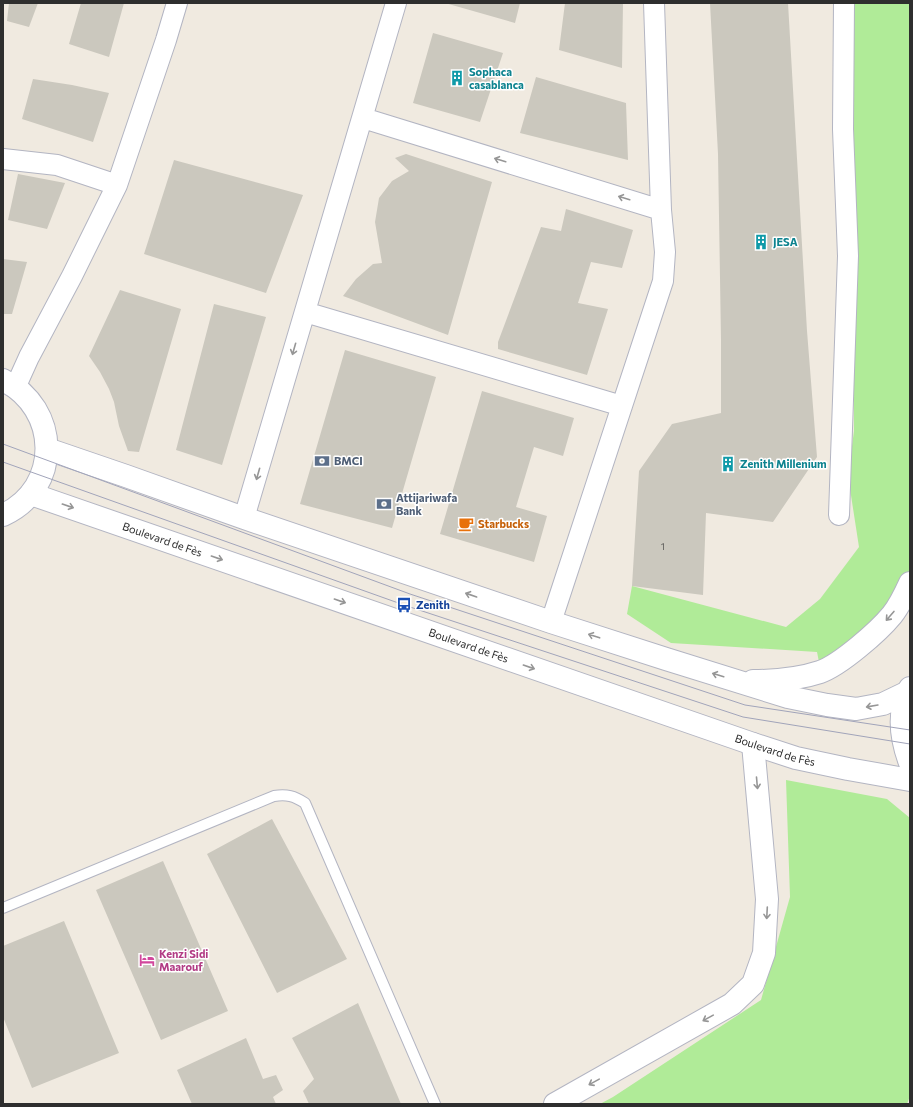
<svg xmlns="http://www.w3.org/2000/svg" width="913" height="1107" font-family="Commissioner,sans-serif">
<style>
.green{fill:#b0eb98}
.building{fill:#cbc8be}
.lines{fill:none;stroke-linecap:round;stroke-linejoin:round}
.lane-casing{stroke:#b3b5c2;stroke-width:12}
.street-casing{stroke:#b3b5c2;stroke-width:22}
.secondary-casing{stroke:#b3b5c2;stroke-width:24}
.lane{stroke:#fff;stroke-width:10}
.street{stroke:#fff;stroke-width:20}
.secondary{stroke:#fff;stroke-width:22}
.tram{stroke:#a1a4ba;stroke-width:1}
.oneway{stroke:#969696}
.labels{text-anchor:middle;stroke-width:3;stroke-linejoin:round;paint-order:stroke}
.number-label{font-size:9px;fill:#555452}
.culture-label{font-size:11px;font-weight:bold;fill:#0d838f;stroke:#fff;text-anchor:start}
.service-label{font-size:11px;font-weight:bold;fill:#4e5e75;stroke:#fff;text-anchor:start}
.food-label{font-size:11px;font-weight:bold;fill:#c56008;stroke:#fff;text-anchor:start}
.street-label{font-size:11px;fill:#2e2e2e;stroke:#fff}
.transit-label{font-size:11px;font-weight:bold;fill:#164399;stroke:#fff;text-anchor:start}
.hotel-label{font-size:11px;font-weight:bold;fill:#b23c85;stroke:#fff;text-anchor:start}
</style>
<rect width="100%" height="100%" fill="#f0eae0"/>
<path class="green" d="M 852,3 L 910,3 L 910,573 L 881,626 L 821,672 L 817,652 L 671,643 L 627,614 L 632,586 L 786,627 L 820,599 L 859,547 L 848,476 L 854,431 Z
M 786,780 L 887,799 L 910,818 L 910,1096 L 907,1104 L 600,1104 L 613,1097 L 761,1000 L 790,897 Z"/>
<path class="building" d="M 9,3 L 38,3 L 29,27 L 7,21 Z
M 81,3 L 124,3 L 109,57 L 69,44 Z
M 445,3 L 520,3 L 515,23 Z
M 565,3 L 623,3 L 622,68 L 559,50 Z
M 710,3 L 788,3 L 807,331 L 817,457 L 773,522 L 706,513 L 703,595 L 632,586 L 639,471 L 672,424 L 721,413 L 721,340 L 718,154 Z
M 433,33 L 503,53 L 480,122 L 413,103 Z
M 536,77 L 626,103 L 628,160 L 520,133 Z
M 33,79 L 72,85 L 109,93 L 93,142 L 22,119 Z
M 406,154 L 492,182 L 448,335 L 343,296 L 356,279 L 373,264 L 382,263 L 375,222 L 379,198 L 392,181 L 409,171 L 395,158 Z
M 174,160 L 303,195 L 266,293 L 144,254 Z
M 18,174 L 65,183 L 47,229 L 8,220 Z
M 566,209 L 633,230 L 622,268 L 591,262 L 578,303 L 608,309 L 587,375 L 498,349 L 498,342 L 541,227 L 561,231 Z
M 3,259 L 27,262 L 12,314 L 3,314 Z
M 120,290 L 181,309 L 139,452 L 128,451 L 119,426 L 114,402 L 109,389 L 100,372 L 89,356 Z
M 214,304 L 266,317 L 222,465 L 176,450 Z
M 345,350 L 436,377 L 392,528 L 300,504 Z
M 482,391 L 574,418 L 563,456 L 534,447 L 516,507 L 547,516 L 534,562 L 440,534 Z
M 272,819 L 347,959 L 277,993 L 207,854 Z
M 163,861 L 228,1011 L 161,1040 L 96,890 Z
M 64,921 L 119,1053 L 32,1088 L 3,1017 L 3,946 Z
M 358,1003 L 401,1104 L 309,1104 L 303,1091 L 314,1079 L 292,1038 Z
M 246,1038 L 263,1079 L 276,1075 L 283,1090 L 273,1097 L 276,1104 L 192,1104 L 177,1070 Z"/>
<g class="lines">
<g class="lane-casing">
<path id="lane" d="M 3,908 L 274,796 C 287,794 294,796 305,803 L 435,1104"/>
</g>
<g class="street-casing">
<path id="street" d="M 363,118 L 661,210
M 3,159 L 57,165 L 117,185
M 305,312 L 622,406
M 15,388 L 29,357 L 72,276 L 117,185 L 166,40 L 177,3
M 839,515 L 848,256 L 843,129 L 844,3
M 244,518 L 396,3
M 551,622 L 663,281 L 665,252 L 661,210 L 654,3"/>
</g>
<g class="secondary-casing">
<g id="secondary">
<path d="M 3,380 C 60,408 62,488 3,515"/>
<path d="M 47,449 L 126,476 L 244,518 L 551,622 L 666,659 L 788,697 L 827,705 L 856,709 L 883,704 L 908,692"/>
<path id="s1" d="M 31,494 L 753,744 L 796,758 L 848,769 L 910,780"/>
<path d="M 753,681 C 775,681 799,679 820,672 C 840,665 878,632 892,615 C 900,605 905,594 910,583"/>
<path d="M 910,688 C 897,712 901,739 910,763"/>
<path d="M 555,1104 L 732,1004 L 753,984 L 764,953 L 767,899 L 753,744"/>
</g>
</g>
<use href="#lane" class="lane"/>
<use href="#street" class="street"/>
<use href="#secondary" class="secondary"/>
<path class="tram" d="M 3,444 L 410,594 L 745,705 L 910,730
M 3,462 L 404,605 L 743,717 L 910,744"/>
</g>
<defs><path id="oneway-shaft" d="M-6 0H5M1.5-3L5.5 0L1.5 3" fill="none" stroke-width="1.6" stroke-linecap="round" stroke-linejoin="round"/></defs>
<g class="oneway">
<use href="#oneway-shaft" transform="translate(500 160) rotate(-163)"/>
<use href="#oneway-shaft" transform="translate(624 198) rotate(-163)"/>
<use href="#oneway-shaft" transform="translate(294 349) rotate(106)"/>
<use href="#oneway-shaft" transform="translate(258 474) rotate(106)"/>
<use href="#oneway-shaft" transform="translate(68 506) rotate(19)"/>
<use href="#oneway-shaft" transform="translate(217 558) rotate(19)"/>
<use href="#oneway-shaft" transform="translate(471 595) rotate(-161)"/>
<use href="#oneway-shaft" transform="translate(340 601) rotate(19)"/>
<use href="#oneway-shaft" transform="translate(890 616) rotate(131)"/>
<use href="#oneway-shaft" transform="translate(594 636) rotate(-162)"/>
<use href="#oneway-shaft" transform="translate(529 667) rotate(19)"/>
<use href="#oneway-shaft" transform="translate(718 675) rotate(-163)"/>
<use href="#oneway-shaft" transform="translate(872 706) rotate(170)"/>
<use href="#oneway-shaft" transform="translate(757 783) rotate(85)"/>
<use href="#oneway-shaft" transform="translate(767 913) rotate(93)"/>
<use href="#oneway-shaft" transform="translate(708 1018) rotate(151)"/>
<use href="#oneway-shaft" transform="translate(594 1082) rotate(151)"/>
</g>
<defs>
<g id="building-bare" transform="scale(1.2)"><path d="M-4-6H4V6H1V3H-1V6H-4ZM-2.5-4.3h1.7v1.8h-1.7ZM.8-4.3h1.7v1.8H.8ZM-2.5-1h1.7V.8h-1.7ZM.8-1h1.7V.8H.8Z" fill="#0f9aa8" stroke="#fff" stroke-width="2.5" paint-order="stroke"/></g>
<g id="bank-bare" transform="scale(1.2)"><path d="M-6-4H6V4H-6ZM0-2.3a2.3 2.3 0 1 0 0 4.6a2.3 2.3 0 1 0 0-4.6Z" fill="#5c6f8a" stroke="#fff" stroke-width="2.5" paint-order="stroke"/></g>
<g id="cafe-bare" transform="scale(1.2)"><path d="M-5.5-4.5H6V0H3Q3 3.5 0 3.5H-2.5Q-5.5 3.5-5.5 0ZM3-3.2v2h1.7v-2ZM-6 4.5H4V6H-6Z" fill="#e8710a" stroke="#fff" stroke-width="2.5" paint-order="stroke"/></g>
<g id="bus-bare" transform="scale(1.2)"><path d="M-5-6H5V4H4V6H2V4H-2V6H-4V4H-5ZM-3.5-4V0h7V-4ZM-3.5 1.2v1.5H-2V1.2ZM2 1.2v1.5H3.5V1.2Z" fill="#1a4fb4" stroke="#fff" stroke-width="2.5" paint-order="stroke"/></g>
<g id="hotel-bare" transform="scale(1.2)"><path d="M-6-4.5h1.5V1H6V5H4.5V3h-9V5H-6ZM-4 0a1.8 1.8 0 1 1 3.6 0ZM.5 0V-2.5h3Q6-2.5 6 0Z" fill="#d1479c" stroke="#fff" stroke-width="2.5" paint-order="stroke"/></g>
</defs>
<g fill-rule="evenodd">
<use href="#building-bare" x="457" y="78"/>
<use href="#building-bare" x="761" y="242"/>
<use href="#bank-bare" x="322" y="461"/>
<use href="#building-bare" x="728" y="464"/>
<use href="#bank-bare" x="384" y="504"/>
<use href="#cafe-bare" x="466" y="524"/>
<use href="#bus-bare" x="404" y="605"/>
<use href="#hotel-bare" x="147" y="960"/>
</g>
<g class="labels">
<g class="number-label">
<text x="663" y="550">1</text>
</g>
<g class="culture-label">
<text x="469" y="76">Sophaca<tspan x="469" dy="13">casablanca</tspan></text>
<text x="773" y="246">JESA</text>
<text x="740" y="468">Zenith Millenium</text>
</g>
<g class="service-label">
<text x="334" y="465">BMCI</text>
<text x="396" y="502">Attijariwafa<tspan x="396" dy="13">Bank</tspan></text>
</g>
<g class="food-label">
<text x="478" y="528">Starbucks</text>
</g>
<g class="street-label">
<text dy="4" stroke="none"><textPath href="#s1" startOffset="139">Boulevard de Fès</textPath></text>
<text dy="4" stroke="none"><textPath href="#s1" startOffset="463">Boulevard de Fès</textPath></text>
<text dy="4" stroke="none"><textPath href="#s1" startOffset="787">Boulevard de Fès</textPath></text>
</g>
<g class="transit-label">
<text x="416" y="609">Zenith</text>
</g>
<g class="hotel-label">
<text x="159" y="958">Kenzi Sidi<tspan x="159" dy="13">Maarouf</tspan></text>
</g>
</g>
<rect width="913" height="1107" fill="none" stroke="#2e2e2e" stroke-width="8"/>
</svg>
